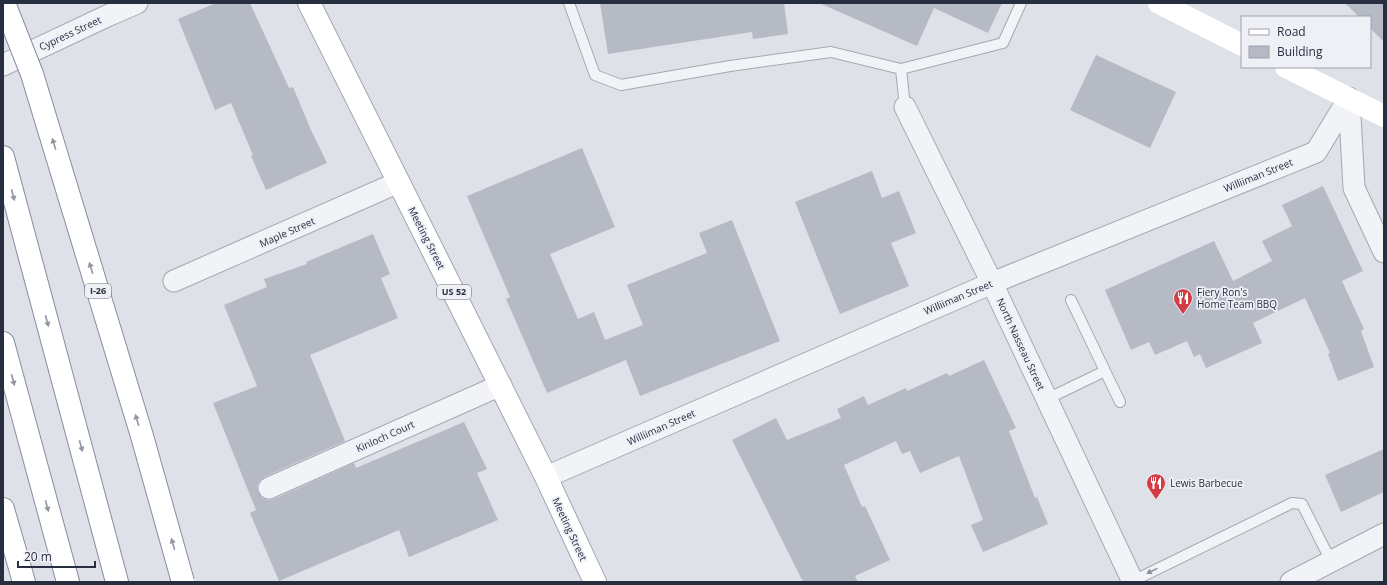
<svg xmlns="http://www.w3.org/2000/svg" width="1387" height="585" font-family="'Open Sans',sans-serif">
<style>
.building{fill:#b5bac5}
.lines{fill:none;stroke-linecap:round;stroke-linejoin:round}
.service-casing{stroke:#a3a8b2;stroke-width:12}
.minor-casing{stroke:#a3a8b2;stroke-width:23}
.primary-casing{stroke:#9da4b5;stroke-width:24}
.motorway-casing{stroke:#858da0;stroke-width:24}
.service{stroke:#f1f3f7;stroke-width:10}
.minor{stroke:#f1f3f7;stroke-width:21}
.secondary{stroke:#fff;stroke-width:22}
.primary{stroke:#fff;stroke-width:22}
.motorway{stroke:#fff;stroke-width:22}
.motorway-bridge-casing{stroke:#858da0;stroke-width:24;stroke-linecap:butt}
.motorway-bridge{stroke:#fff;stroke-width:22}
.oneway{fill:#9396a0}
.oneway2{fill:#8c909c}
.labels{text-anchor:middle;stroke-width:3.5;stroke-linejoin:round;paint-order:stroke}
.shield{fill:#eef0f6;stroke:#636877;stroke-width:1}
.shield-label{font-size:9px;font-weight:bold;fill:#272e40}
.street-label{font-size:10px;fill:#272e40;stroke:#eef0f6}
.poi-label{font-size:10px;fill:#272e40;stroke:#eef0f6;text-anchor:start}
</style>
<rect width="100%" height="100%" fill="#dee1e8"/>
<path class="building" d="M 216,3 L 250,3 L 289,88 L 293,87 L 311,130 L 327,163 L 266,190 L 251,156 L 253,155 L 231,103 L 215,110 L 178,19 Z
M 600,3 L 784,3 L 788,34 L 753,39 L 752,32 L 608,54 Z
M 819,3 L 1002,3 L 988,33 L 934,8 L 917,46 Z
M 1345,3 L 1384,3 L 1384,42 L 1370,28 L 1370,17 L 1359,17 Z
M 1096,55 L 1176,92 L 1150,148 L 1070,110 Z
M 582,148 L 615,227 L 550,254 L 578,319 L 594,312 L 605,340 L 643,325 L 627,285 L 707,253 L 699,233 L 732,220 L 780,341 L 640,396 L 626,360 L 547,393 L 506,299 L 510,297 L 467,196 Z
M 872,171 L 882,198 L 899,191 L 916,233 L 891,243 L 909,286 L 840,314 L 795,202 Z
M 1323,186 L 1363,271 L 1342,281 L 1364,329 L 1361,331 L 1374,367 L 1338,381 L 1328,354 L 1330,353 L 1305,298 L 1253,323 L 1262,343 L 1206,368 L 1200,354 L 1194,357 L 1187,341 L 1155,355 L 1149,342 L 1131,350 L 1105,290 L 1214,241 L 1233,281 L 1272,261 L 1262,241 L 1292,226 L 1282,205 Z
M 373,234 L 390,274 L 381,278 L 398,318 L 310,355 L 345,441 L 264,477 L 259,481 L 257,486 L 258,492 L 262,498 L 268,500 L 274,499 L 354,463 L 356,468 L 464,422 L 487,469 L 477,473 L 498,520 L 409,557 L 399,530 L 279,581 L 250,513 L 256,510 L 213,403 L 257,386 L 224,305 L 267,287 L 264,279 L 307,264 L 306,262 Z
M 984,360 L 1016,428 L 1009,431 L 1035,498 L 1037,497 L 1048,524 L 983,552 L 971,525 L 983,520 L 959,456 L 920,473 L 910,451 L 902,454 L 896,441 L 844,465 L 862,507 L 865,506 L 890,560 L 855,576 L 858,582 L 803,582 L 732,440 L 776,418 L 787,440 L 841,418 L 837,409 L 864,396 L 868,405 L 906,388 L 907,391 L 947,373 L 949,376 Z
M 1384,449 L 1384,492 L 1341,512 L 1325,475 Z"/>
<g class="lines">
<g class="service-casing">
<path id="service" d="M 569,3 L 595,75 L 621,85 L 730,66 L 831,52 L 901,69 L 905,107
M 901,69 L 1003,43 L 1021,3
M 1105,371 L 1120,402
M 1047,399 L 1105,371 L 1071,300
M 1133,581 L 1292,503 L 1302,504 L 1331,561"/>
</g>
<g class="minor-casing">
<path id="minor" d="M 3,65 L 107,16 L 137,3
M 1349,98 L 1354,188 L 1384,252
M 905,107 L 992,283 L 1133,582
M 174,281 L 399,182
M 546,477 L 992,283 L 1316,152 L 1349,98
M 269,488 L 501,385
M 1291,582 L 1384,534"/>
</g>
<g class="primary-casing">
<path id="primary" d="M 309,3 L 546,477 L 595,582"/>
</g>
<g class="motorway-casing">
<path id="motorway" d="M 3,157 L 117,582
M 3,343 L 68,582
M 3,509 L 24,582"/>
</g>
<use href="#service" class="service"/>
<use href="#minor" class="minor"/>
<path class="secondary" d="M 1159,3 L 1242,45
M 1286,67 L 1384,116"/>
<use href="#primary" class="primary"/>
<use href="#motorway" class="motorway"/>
<g class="motorway-bridge-casing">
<path id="motorway-bridge" d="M 4,3 L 32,74 L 142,436 L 183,582"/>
</g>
<use href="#motorway-bridge" class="motorway-bridge"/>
</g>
<defs><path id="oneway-solid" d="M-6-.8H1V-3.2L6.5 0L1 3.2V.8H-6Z"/></defs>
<g class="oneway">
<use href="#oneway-solid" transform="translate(54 144) rotate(-107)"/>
<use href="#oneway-solid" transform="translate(13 195) rotate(75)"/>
<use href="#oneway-solid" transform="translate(91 268) rotate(-107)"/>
<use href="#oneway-solid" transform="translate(47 321) rotate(75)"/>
<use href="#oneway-solid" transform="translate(13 380) rotate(75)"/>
<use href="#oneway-solid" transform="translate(137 420) rotate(-107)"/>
<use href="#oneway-solid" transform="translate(81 446) rotate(75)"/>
<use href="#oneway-solid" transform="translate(47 506) rotate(75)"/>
<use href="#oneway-solid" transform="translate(173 544) rotate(-106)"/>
</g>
<use class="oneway2" href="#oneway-solid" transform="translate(1152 571) rotate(154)"/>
<defs>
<g id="restaurant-pin" transform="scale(1)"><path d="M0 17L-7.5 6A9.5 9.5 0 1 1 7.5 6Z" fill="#d33e46" stroke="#eef0f6"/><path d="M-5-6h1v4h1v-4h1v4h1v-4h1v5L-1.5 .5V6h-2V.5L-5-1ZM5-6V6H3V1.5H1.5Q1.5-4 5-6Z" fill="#fff"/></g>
</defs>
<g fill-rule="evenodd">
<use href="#restaurant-pin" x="1183" y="298"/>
<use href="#restaurant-pin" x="1156" y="483"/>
</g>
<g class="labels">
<g class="shield">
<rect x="85" y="284" width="26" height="14" rx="3"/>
<rect x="437" y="285" width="34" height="14" rx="3"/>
</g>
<g class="shield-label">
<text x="98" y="294">I-26</text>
<text x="454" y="295">US 52</text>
</g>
<g class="street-label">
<text transform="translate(70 33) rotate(-25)" y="4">Cypress Street</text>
<text transform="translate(1258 175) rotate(-22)" y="4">Williiman Street</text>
<text transform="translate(287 232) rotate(-24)" y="4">Maple Street</text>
<text transform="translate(427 238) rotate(63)" y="4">Meeting Street</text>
<text transform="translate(958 297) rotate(-23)" y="4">Williiman Street</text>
<text transform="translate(1021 344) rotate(65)" y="4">North Nasseau Street</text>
<text transform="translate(661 427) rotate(-24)" y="4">Williiman Street</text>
<text transform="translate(385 436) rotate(-24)" y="4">Kinloch Court</text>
<text transform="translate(570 529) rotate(65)" y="4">Meeting Street</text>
</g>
<g class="poi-label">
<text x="1197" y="296">Fiery Ron's<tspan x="1197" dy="12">Home Team BBQ</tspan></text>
<text x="1170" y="487">Lewis Barbecue</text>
</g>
</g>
<rect width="1387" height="585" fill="none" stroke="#272e40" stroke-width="8"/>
<rect x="1241" y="16" width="130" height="52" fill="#eef0f6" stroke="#9ea2ad"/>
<rect x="1249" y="29" width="20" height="6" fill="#ffffff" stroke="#9ea2ad"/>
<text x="1277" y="36" font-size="12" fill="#272e40">Road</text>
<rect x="1249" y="46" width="20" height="12" fill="#b5bac5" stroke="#9ea2ad"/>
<text x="1277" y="56" font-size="12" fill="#272e40">Building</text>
<path d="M18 561v6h77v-6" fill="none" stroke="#272e40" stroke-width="2"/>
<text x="24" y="561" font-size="12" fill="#272e40" stroke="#eef0f6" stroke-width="3" paint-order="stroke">20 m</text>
</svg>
